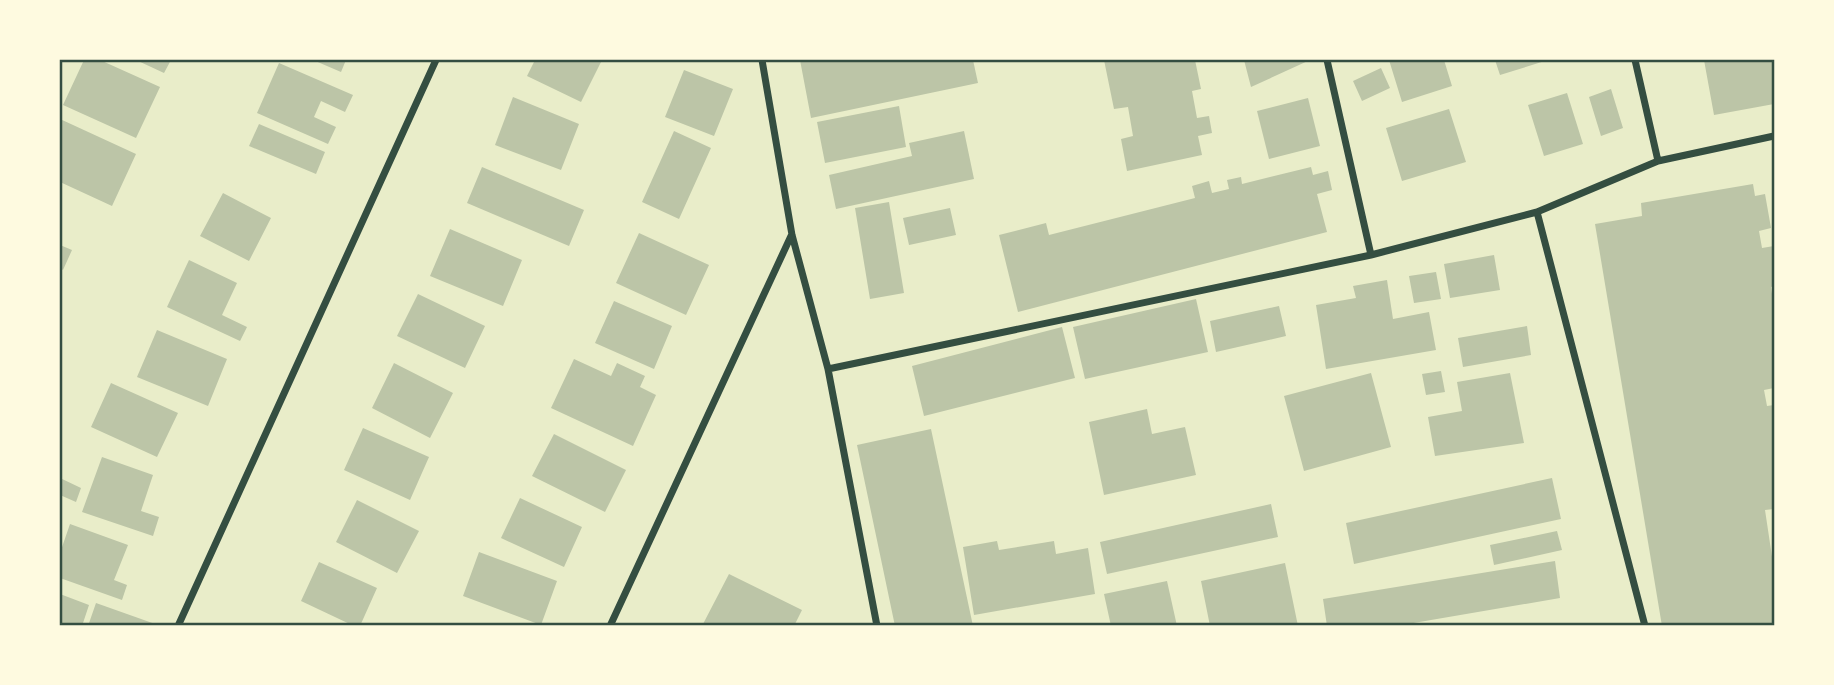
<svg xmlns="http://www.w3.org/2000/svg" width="1834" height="685" font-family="Arial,sans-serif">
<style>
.building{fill:#bcc5a7}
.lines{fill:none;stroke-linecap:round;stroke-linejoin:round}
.minor{stroke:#344e41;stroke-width:7}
.neatline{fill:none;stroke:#344e41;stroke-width:2.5}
</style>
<rect width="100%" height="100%" fill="#e9edc9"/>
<path class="building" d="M 84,60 L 100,60 L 160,87 L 136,138 L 63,105 Z
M 136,60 L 171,60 L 164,73 Z
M 313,60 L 346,60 L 341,72 Z
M 535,60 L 602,60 L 581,102 L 527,76 Z
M 800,60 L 973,60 L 978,83 L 811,118 Z
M 1104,60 L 1195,60 L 1201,89 L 1192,91 L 1197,118 L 1209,116 L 1212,133 L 1198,136 L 1202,155 L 1127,171 L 1121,139 L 1133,136 L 1128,107 L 1114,109 Z
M 1244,60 L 1310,60 L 1251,87 Z
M 1389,60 L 1444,60 L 1452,86 L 1402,102 Z
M 1495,60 L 1548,60 L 1500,75 Z
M 1704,60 L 1774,60 L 1774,104 L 1714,115 Z
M 279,63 L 353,95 L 345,112 L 321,101 L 314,117 L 336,127 L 328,144 L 257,113 Z
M 1381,68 L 1390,88 L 1362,101 L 1353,81 Z
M 684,70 L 733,89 L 714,136 L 665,117 Z
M 1611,89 L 1623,128 L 1601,136 L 1589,97 Z
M 1567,93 L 1583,144 L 1544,156 L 1528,105 Z
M 513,97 L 579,124 L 561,170 L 495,145 Z
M 1308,98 L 1320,146 L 1269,159 L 1257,111 Z
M 899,106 L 906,147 L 825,163 L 817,122 Z
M 1449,109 L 1466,162 L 1402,181 L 1386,128 Z
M 60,119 L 136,154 L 112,206 L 60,182 Z
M 259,124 L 325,152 L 316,174 L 249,146 Z
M 674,131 L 711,148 L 679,219 L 642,202 Z
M 964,131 L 974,179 L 836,209 L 829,175 L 912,156 L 909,143 Z
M 482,167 L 584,210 L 569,246 L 467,203 Z
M 1311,167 L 1313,175 L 1328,171 L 1332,190 L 1317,194 L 1327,232 L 1018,312 L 999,235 L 1046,223 L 1049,235 L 1195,198 L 1192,186 L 1209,181 L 1212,193 L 1229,189 L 1227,180 L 1241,177 L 1242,184 Z
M 1753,184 L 1755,196 L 1765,194 L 1771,228 L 1759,231 L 1762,248 L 1774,246 L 1774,286 L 1771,287 L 1774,308 L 1774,388 L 1764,390 L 1767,406 L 1774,405 L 1774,509 L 1765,510 L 1774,570 L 1774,626 L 1662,626 L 1595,224 L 1642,216 L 1641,203 Z
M 223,193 L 271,218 L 249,261 L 200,236 Z
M 889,202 L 904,293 L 870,299 L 855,208 Z
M 950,208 L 956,235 L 909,245 L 903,218 Z
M 450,229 L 522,260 L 503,306 L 430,276 Z
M 639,233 L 709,265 L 686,315 L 616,283 Z
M 60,245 L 72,250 L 63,270 L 60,268 Z
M 1494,255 L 1500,290 L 1450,298 L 1444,264 Z
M 189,260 L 237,283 L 222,315 L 247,327 L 240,341 L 167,307 Z
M 1436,272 L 1441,299 L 1414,303 L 1409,276 Z
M 1387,280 L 1393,319 L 1429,312 L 1436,350 L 1326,369 L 1316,305 L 1356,298 L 1353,286 Z
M 418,294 L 485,326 L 465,368 L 397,336 Z
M 1196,299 L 1208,352 L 1085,379 L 1073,327 Z
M 614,301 L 672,326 L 654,369 L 595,343 Z
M 1279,306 L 1286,336 L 1216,352 L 1210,321 Z
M 1527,326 L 1531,355 L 1463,367 L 1458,338 Z
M 1062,327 L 1075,378 L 924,416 L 912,366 Z
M 157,330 L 227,359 L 208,406 L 137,377 Z
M 574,359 L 611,376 L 617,363 L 645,376 L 640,387 L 656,395 L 633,446 L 551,408 Z
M 394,363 L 453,393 L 430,438 L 372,408 Z
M 1441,371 L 1445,392 L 1426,395 L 1422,374 Z
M 1371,373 L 1391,447 L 1304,471 L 1284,396 Z
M 1510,373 L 1524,443 L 1435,456 L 1428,417 L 1462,411 L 1457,382 Z
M 111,383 L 178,413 L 157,457 L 91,427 Z
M 1147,409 L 1152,434 L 1185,427 L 1196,475 L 1104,495 L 1089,422 Z
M 363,428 L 429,457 L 410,500 L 344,470 Z
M 931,429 L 973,626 L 895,626 L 857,445 Z
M 554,434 L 626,470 L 605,512 L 532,476 Z
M 102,457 L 153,475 L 141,511 L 159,517 L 153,536 L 82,512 Z
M 60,478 L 81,488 L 76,502 L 60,495 Z
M 1552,478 L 1561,519 L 1354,564 L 1346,523 Z
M 520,498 L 582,527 L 564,567 L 501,538 Z
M 357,500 L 419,531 L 397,573 L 336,542 Z
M 1271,504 L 1278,537 L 1107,574 L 1100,542 Z
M 70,524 L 128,545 L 114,580 L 127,585 L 122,600 L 60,578 L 60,553 Z
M 1557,531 L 1562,550 L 1494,565 L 1490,545 Z
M 997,541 L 999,550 L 1054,541 L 1056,554 L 1088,548 L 1095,594 L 974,615 L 963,547 Z
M 479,552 L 557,581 L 541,625 L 463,596 Z
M 1555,561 L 1560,598 L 1396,626 L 1327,626 L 1323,599 Z
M 319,562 L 377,588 L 360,626 L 354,626 L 301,601 Z
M 1285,563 L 1298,626 L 1210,626 L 1201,581 Z
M 729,574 L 802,610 L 794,626 L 707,626 L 703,624 Z
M 1167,581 L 1177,626 L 1111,626 L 1104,594 Z
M 60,594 L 89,605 L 82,626 L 60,626 Z
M 96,603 L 158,625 L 158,626 L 88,626 Z"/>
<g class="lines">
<path class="minor" d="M 762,60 L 792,235 L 828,369 L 877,626
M 1327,60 L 1371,255
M 1635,60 L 1658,161
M 1537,212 L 1645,626
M 828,369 L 1371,255 L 1537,212 L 1658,161 L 1774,136
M 178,626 L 436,60
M 610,626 L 791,236"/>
</g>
<rect width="1834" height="685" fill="none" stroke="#fefae0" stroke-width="122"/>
<rect x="61" y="61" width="1712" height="563" class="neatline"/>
</svg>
